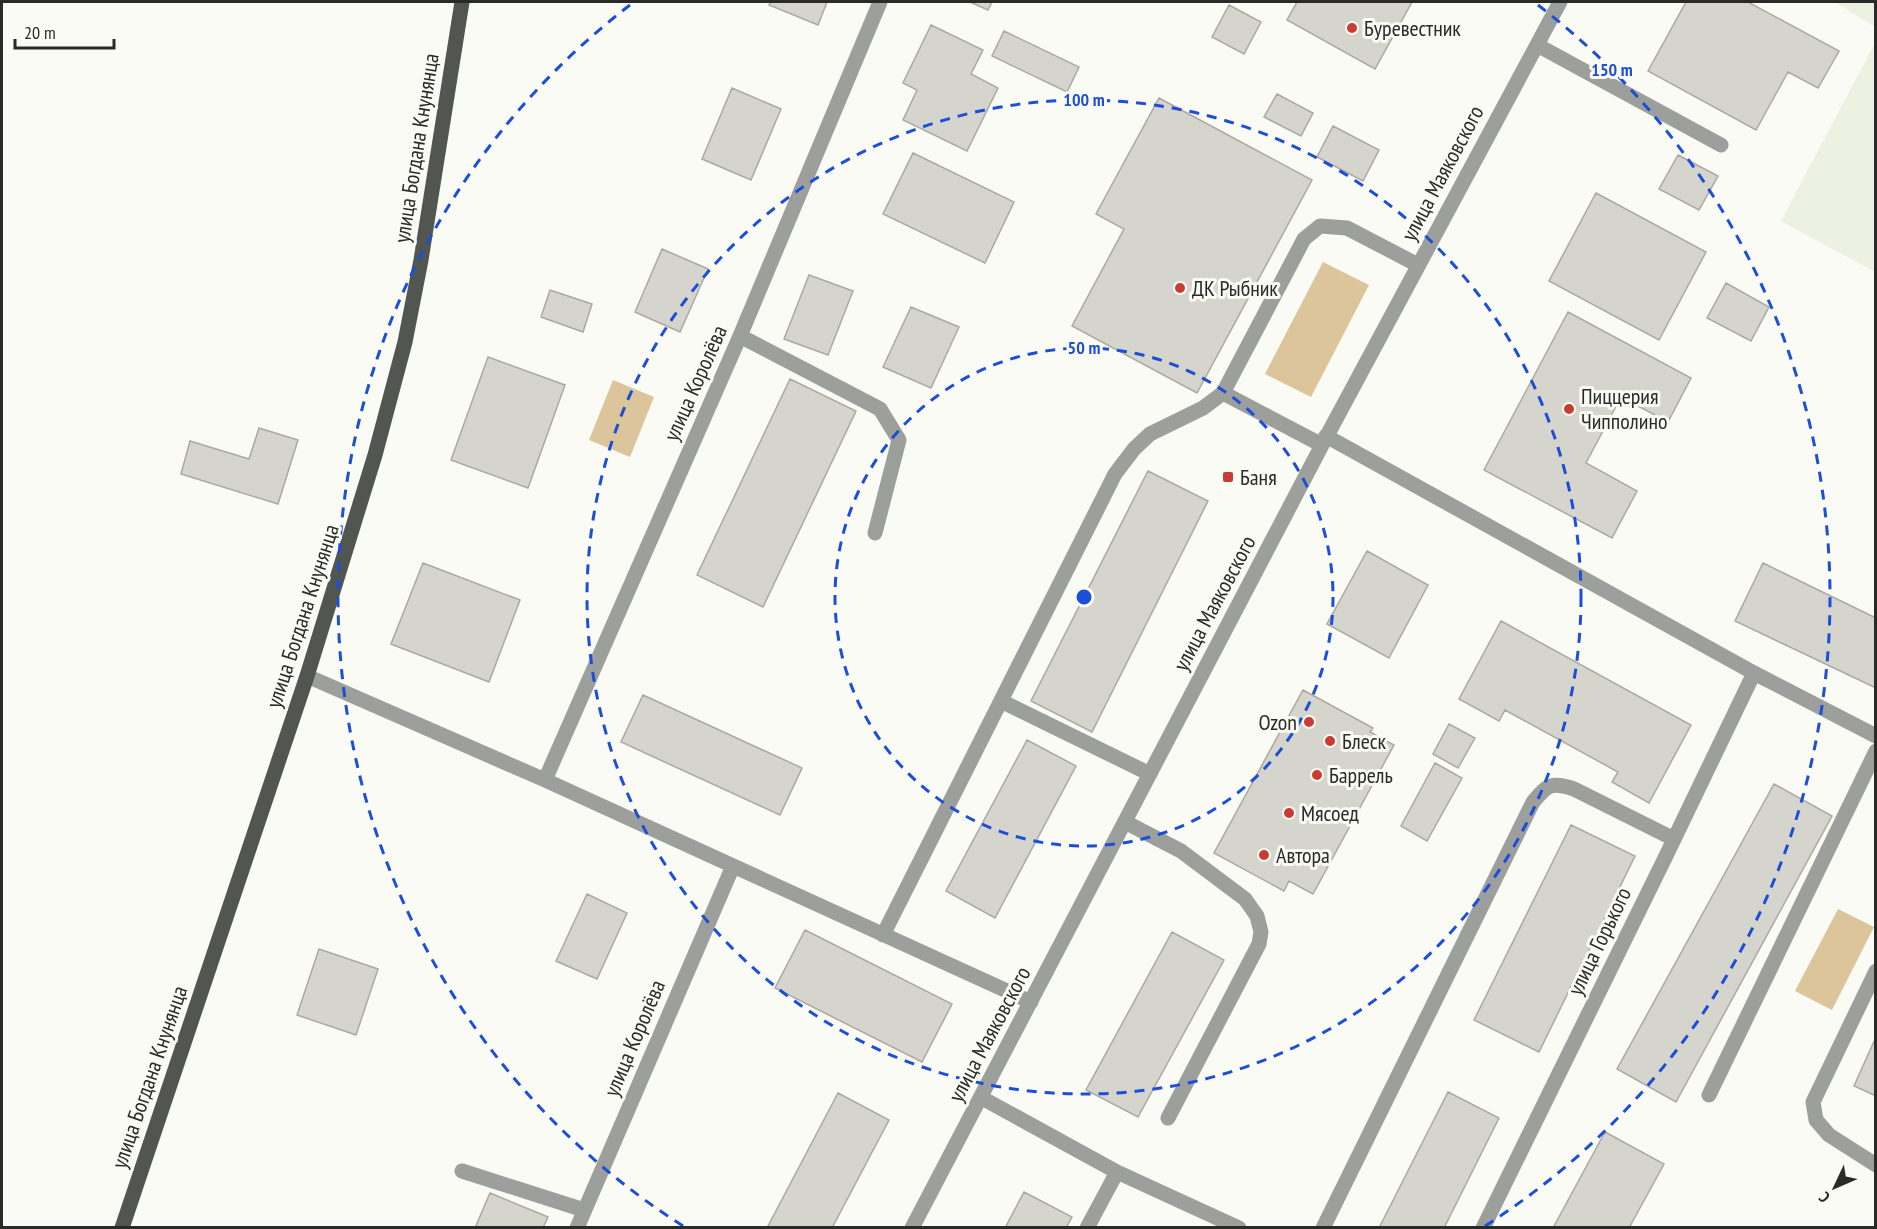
<svg xmlns="http://www.w3.org/2000/svg" width="1877" height="1229" font-family="'PT Sans Narrow',sans-serif">
<style>
.built{fill:#edf1e2}
.green{fill:#dcc59b}
.building{fill:#d5d4cd;stroke:#aaa9a2;stroke-width:1.5}
.lines{fill:none;stroke-linecap:round;stroke-linejoin:round}
.minor{stroke:#9d9f9d;stroke-width:15}
.major{stroke:#525651;stroke-width:15}
.ring{fill:none;stroke:#1d4ed8;stroke-width:3;stroke-dasharray:10 8}
.poi-dot{fill:#c93c31;stroke:#f9fbf4;stroke-width:2}
.labels{text-anchor:middle;stroke-width:6;stroke-linejoin:round;paint-order:stroke}
.poi-label{font-size:22px;fill:#2a2b28;stroke:#f9fbf4;text-anchor:start}
.street-label{font-size:22px;fill:#2a2b28;stroke:#f9fbf4}
.centre{fill:#1d4ed8;stroke:#f9fbf4;stroke-width:3}
.ring-label{font-size:18px;text-anchor:middle;font-weight:bold;fill:#1d4ed8;stroke:#f9fbf4;stroke-width:6;stroke-linejoin:round;paint-order:stroke}
</style>
<rect width="100%" height="100%" fill="#f9fbf4"/>
<path class="built" d="M 1835,2 L 1875,2 L 1875,27 Z
M 1875,43 L 1875,272 L 1781,221 Z"/>
<path class="green" d="M 1323,262 L 1369,285 L 1311,397 L 1265,374 Z
M 613,380 L 654,397 L 630,457 L 589,440 Z
M 1838,909 L 1874,927 L 1832,1010 L 1795,991 Z"/>
<path class="building" d="M 771,2 L 827,2 L 818,25 L 769,5 Z
M 970,2 L 992,2 L 988,10 Z
M 1297,2 L 1412,2 L 1375,69 L 1287,20 Z
M 1686,2 L 1748,2 L 1839,51 L 1818,88 L 1788,72 L 1756,130 L 1648,71 Z
M 1229,5 L 1261,22 L 1244,54 L 1212,37 Z
M 931,25 L 983,50 L 971,74 L 998,88 L 967,151 L 903,120 L 917,90 L 903,83 Z
M 1004,31 L 1079,67 L 1067,92 L 992,56 Z
M 732,88 L 781,109 L 751,180 L 702,159 Z
M 1277,94 L 1313,113 L 1301,136 L 1264,117 Z
M 1159,98 L 1312,180 L 1197,393 L 1072,326 L 1124,229 L 1096,214 Z
M 1333,126 L 1379,150 L 1363,181 L 1317,157 Z
M 913,153 L 1014,202 L 985,263 L 883,214 Z
M 1678,155 L 1718,176 L 1699,210 L 1659,189 Z
M 1596,193 L 1706,252 L 1659,340 L 1549,281 Z
M 662,249 L 708,269 L 680,332 L 635,312 Z
M 809,275 L 853,291 L 828,355 L 784,339 Z
M 1726,283 L 1769,307 L 1751,341 L 1707,318 Z
M 550,290 L 592,304 L 583,332 L 541,317 Z
M 911,307 L 959,327 L 931,388 L 883,367 Z
M 1568,312 L 1691,378 L 1668,422 L 1621,397 L 1586,463 L 1637,491 L 1612,538 L 1484,470 Z
M 488,357 L 565,385 L 528,488 L 451,460 Z
M 790,379 L 856,411 L 763,607 L 697,575 Z
M 259,428 L 298,440 L 278,504 L 181,474 L 190,441 L 249,459 Z
M 1148,471 L 1208,501 L 1092,732 L 1031,701 Z
M 1367,551 L 1428,585 L 1389,658 L 1327,624 Z
M 423,563 L 520,600 L 489,682 L 391,644 Z
M 1763,563 L 1876,618 L 1876,688 L 1735,621 Z
M 1501,621 L 1691,725 L 1649,803 L 1612,782 L 1618,772 L 1505,710 L 1499,721 L 1459,699 Z
M 1303,690 L 1373,728 L 1370,732 L 1394,745 L 1313,894 L 1289,881 L 1284,891 L 1214,853 Z
M 643,695 L 802,768 L 780,815 L 621,742 Z
M 1449,724 L 1475,738 L 1458,768 L 1433,754 Z
M 1027,740 L 1076,766 L 995,918 L 946,891 Z
M 1435,763 L 1462,778 L 1427,841 L 1401,826 Z
M 1774,784 L 1832,816 L 1676,1102 L 1617,1069 Z
M 1571,825 L 1635,856 L 1539,1052 L 1474,1020 Z
M 587,894 L 627,913 L 597,979 L 556,961 Z
M 805,930 L 952,1004 L 922,1062 L 775,988 Z
M 1172,932 L 1224,960 L 1138,1117 L 1086,1090 Z
M 319,949 L 378,969 L 356,1035 L 297,1015 Z
M 1876,1037 L 1876,1096 L 1854,1086 Z
M 1448,1092 L 1499,1118 L 1444,1228 L 1379,1228 Z
M 838,1093 L 889,1120 L 832,1228 L 767,1228 Z
M 1605,1132 L 1664,1164 L 1629,1228 L 1553,1228 Z
M 1024,1192 L 1072,1217 L 1066,1228 L 1005,1228 Z
M 490,1193 L 548,1217 L 543,1228 L 475,1228 Z"/>
<g class="lines">
<path class="minor" d="M 1537,45 L 1721,145
M 740,336 L 880,409 L 899,440 L 875,533
M 1223,393 L 1304,239 L 1320,226 L 1347,228 L 1418,265
M 1326,436 L 1754,673 L 1876,736
M 307,676 L 545,780 L 1031,1002
M 1001,701 L 1150,774
M 545,780 L 740,336 L 880,2
M 1125,822 L 1181,851 L 1245,899 L 1257,916 L 1261,932 L 1259,944 L 1168,1118
M 883,935 L 1115,474 L 1134,449 L 1150,434 L 1203,408 L 1223,393 L 1322,445
M 1876,971 L 1813,1102 L 1816,1120 L 1829,1135 L 1876,1165
M 1709,1095 L 1876,751
M 982,1098 L 1117,1172 L 1239,1228
M 462,1171 L 584,1210
M 577,1228 L 733,866
M 912,1228 L 1322,445 L 1560,2
M 1087,1228 L 1117,1172
M 1323,1228 L 1533,802 C 1548,784 1551,782 1574,789 L 1674,839
M 1483,1228 L 1664,860 L 1754,673"/>
<path class="major" d="M 122,1228 L 307,676 L 375,455 L 405,342 L 421,260 L 462,2"/>
</g>
<g class="ring">
<circle cx="1084" cy="597" r="249"/>
<circle cx="1084" cy="597" r="497"/>
<path d="M683 1226A746 746 0 0 1 630 5M1538 5A746 746 0 0 1 1485 1226"/>
</g>
<g class="poi-dot">
<circle cx="1352" cy="28" r="6"/>
<circle cx="1180" cy="288" r="6"/>
<circle cx="1569" cy="409" r="6"/>
<rect x="1222" y="471" width="12" height="12" rx="3"/>
<circle cx="1309" cy="722" r="6"/>
<circle cx="1330" cy="741" r="6"/>
<circle cx="1317" cy="775" r="6"/>
<circle cx="1289" cy="813" r="6"/>
<circle cx="1264" cy="855" r="6"/>
</g>
<g class="labels">
<g class="poi-label">
<text x="1364" y="36">Буревестник</text>
<text x="1192" y="296">ДК Рыбник</text>
<text x="1581" y="404">Пиццерия<tspan x="1581" dy="25">Чипполино</tspan></text>
<text x="1240" y="485">Баня</text>
<text x="1297" y="730" text-anchor="end">Ozon</text>
<text x="1342" y="749">Блеск</text>
<text x="1329" y="783">Баррель</text>
<text x="1301" y="821">Мясоед</text>
<text x="1276" y="863">Автора</text>
</g>
<g class="street-label">
<text transform="translate(416 148) rotate(-81)" y="8">улица Богдана Кнунянца</text>
<text transform="translate(1442 173) rotate(-62)" y="8">улица Маяковского</text>
<text transform="translate(695 383) rotate(-66)" y="8">улица Королёва</text>
<text transform="translate(1214 603) rotate(-62)" y="8">улица Маяковского</text>
<text transform="translate(302 616) rotate(-72)" y="8">улица Богдана Кнунянца</text>
<text transform="translate(1599 941) rotate(-64)" y="8">улица Горького</text>
<text transform="translate(989 1034) rotate(-62)" y="8">улица Маяковского</text>
<text transform="translate(634 1038) rotate(-67)" y="8">улица Королёва</text>
<text transform="translate(149 1077) rotate(-71)" y="8">улица Богдана Кнунянца</text>
</g>
</g>
<circle cx="1084" cy="597" r="9" class="centre"/>
<g class="ring-label">
<text x="1612" y="76">150 m</text>
<text x="1084" y="106">100 m</text>
<text x="1084" y="354">50 m</text>
</g>
<rect width="1877" height="1229" fill="none" stroke="#2a2b28" stroke-width="6"/>
<g transform="translate(1835 1187) rotate(226)" stroke="#f9fbf4" stroke-width="4.5" paint-order="stroke">
<path d="M0-4.5L10 22L0 15L-10 22Z" fill="#2a2b28"/>
<text y="-9" font-size="16" font-weight="bold" text-anchor="middle" fill="#2a2b28">С</text>
</g>
<path d="M15 39v9h99v-9" fill="none" stroke="#2a2b28" stroke-width="3"/>
<text x="24" y="39" font-size="18" fill="#2a2b28" stroke="#f9fbf4" stroke-width="4.5" paint-order="stroke">20 m</text>
</svg>
